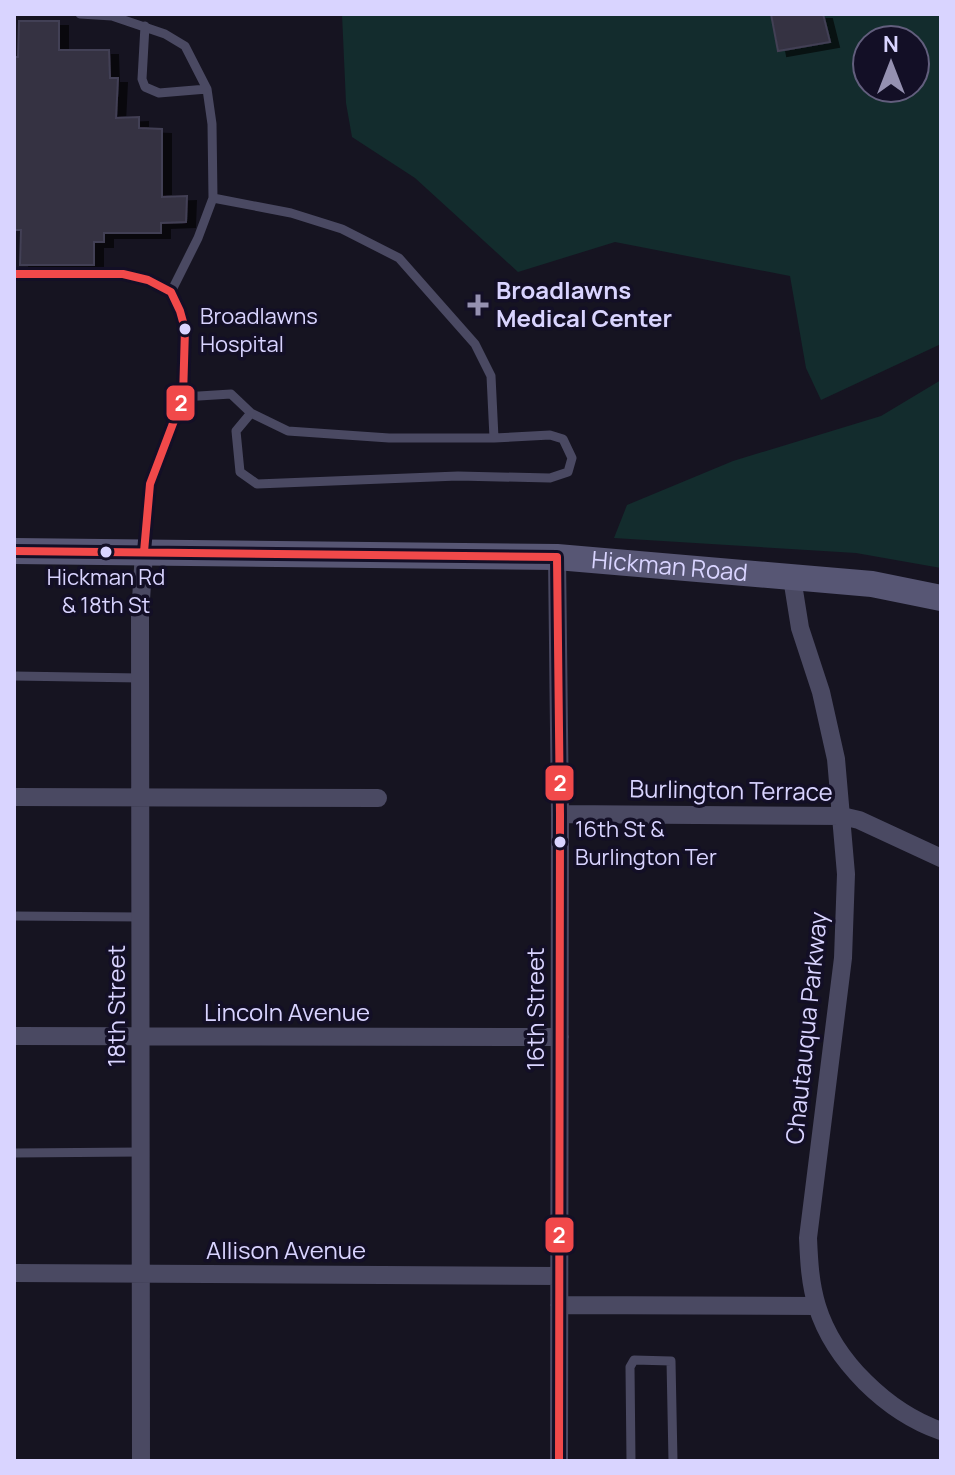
<svg xmlns="http://www.w3.org/2000/svg" width="955" height="1475" font-family="Manrope,sans-serif">
<style>
.green{fill:#132c2d;fill-rule:evenodd}
.building{fill:#343243;stroke:#433f54;stroke-width:2;filter:url(#shadow)}
.lines{fill:none;stroke-linecap:round;stroke-linejoin:round}
.lane{stroke:#4a4962;stroke-width:9}
.street{stroke:#4a4962;stroke-width:18}
.secondary{stroke:#575674;stroke-width:26}
.bus-1-casing{stroke:#130f26;stroke-width:14}
.bus-1{stroke:#f1494a;stroke-width:8}
.poi-dot{fill:#9591b1;stroke:#130f26;stroke-width:3}
.bus-dot{fill:#d9d4ff;stroke:#130f26;stroke-width:3}
.labels{text-anchor:middle;stroke-width:7;stroke-linejoin:round;paint-order:stroke}
.bus-label{font-size:22px;fill:#d9d4ff;stroke:#130f26;text-anchor:start}
.poi-label{font-size:24px;font-weight:bold;fill:#d9d4ff;stroke:#130f26;text-anchor:start}
.street-label{font-size:24px;fill:#d9d4ff;stroke:#130f26}
.line-badge{stroke:#130f26;stroke-width:3}
.badge-label{font-size:22px;text-anchor:middle;font-weight:bold;fill:#fff}
</style>
<defs>
<filter id="shadow"><feDropShadow dx="9" dy="5" stdDeviation="0" flood-color="#0009"/></filter>
</defs>
<rect width="100%" height="100%" fill="#161421"/>
<path class="green" d="M 342,14 L 941,14 L 941,344 L 821,400 L 806,368 L 790,276 L 615,242 L 518,272 L 415,178 L 352,137 L 346,103 ZM 867,40 L 915,40 L 915,88 L 867,88 Z
M 941,380 L 941,568 L 856,553 L 614,538 L 627,505 L 733,461 L 881,416 Z"/>
<path class="building" d="M 771,14 L 823,14 L 830,42 L 778,51 Z
M 19,21 L 59,21 L 59,50 L 109,50 L 110,78 L 118,78 L 116,118 L 139,117 L 139,128 L 162,129 L 162,197 L 187,196 L 186,222 L 161,223 L 161,233 L 104,233 L 104,242 L 94,242 L 94,265 L 20,265 L 21,230 L 14,230 L 14,57 L 18,57 Z"/>
<g class="lines">
<path class="lane" d="M 80,14 L 112,16 L 165,34 L 185,46 L 207,89 L 212,124 L 213,198 L 198,238 L 171,292
M 145,26 L 142,79 L 145,87 L 159,93 L 207,89
M 14,274 L 123,274 L 148,280 L 171,292 L 180,311 L 185,329 L 183,397 L 150,484 L 144,551
M 183,397 L 231,394 L 251,413 L 288,431 L 389,438 L 494,438 L 491,376 L 475,344 L 399,258 L 342,229 L 291,213 L 213,198
M 251,413 L 236,431 L 240,472 L 257,484 L 458,476 L 550,478 L 568,472 L 572,458 L 563,439 L 550,435 L 494,438
M 14,676 L 140,678
M 14,916 L 141,917
M 14,1153 L 141,1152
M 631,1461 L 630,1367 L 634,1360 L 671,1361 L 673,1461"/>
<path class="street" d="M 557,557 L 560,814 L 559,1461
M 792,578 L 800,628 L 821,692 L 836,759 L 846,874 L 843,958 L 808,1238 C 809,1261 810,1283 817,1306 C 834,1361 887,1412 941,1431
M 14,797 L 378,798
M 560,814 L 842,816 L 859,820 L 941,858
M 14,1036 L 560,1037
M 14,1273 L 559,1276
M 559,1305 L 817,1306
M 141,1461 L 140,616 L 144,552"/>
<path class="secondary" id="s1" d="M 14,551 L 557,557 L 872,584 L 941,598"/>
<g class="bus-1-casing">
<path id="bus-1" d="M 14,274 L 123,274 L 148,280 L 171,292 L 180,311 L 185,329 L 183,397 L 150,484 L 144,552
M 14,551 L 557,557
M 557,557 L 560,814 L 559,1461"/>
</g>
<use href="#bus-1" class="bus-1"/>
</g>
<path class="poi-dot" d="M474 293h8v8h8v8h-8v8h-8v-8h-8v-8h8z"/>
<g class="bus-dot">
<circle cx="185" cy="329" r="7"/>
<circle cx="106" cy="552" r="7"/>
<circle cx="560" cy="842" r="7"/>
</g>
<g class="labels">
<g class="bus-label">
<text x="200" y="324">Broadlawns<tspan x="200" dy="28">Hospital</tspan></text>
<text x="106" y="585" text-anchor="middle">Hickman Rd<tspan x="106" dy="28">&amp; 18th St</tspan></text>
<text x="575" y="837">16th St &amp;<tspan x="575" dy="28">Burlington Ter</tspan></text>
</g>
<g class="poi-label">
<text x="496" y="299">Broadlawns<tspan x="496" dy="28">Medical Center</tspan></text>
</g>
<g class="street-label">
<text dy="8" stroke="none"><textPath href="#s1" startOffset="656">Hickman Road</textPath></text>
<text transform="translate(731 791) rotate(1)" y="8">Burlington Terrace</text>
<text transform="translate(117 1006) rotate(-90)" y="8">18th Street</text>
<text transform="translate(536 1009) rotate(-90)" y="8">16th Street</text>
<text x="287" y="1021">Lincoln Avenue</text>
<text transform="translate(807 1028) rotate(-84)" y="8">Chautauqua Parkway</text>
<text x="286" y="1259">Allison Avenue</text>
</g>
</g>
<g class="line-badge">
<rect x="165" y="384" width="31" height="38" rx="8" fill="#f1494a"/>
<rect x="544" y="764" width="31" height="38" rx="8" fill="#f1494a"/>
<rect x="544" y="1216" width="31" height="38" rx="8" fill="#f1494a"/>
</g>
<g class="badge-label">
<text x="181" y="411">2</text>
<text x="560" y="791">2</text>
<text x="559" y="1243">2</text>
</g>
<rect width="955" height="1475" fill="none" stroke="#d9d4ff" stroke-width="32"/>
<g transform="translate(891 64)"><circle r="38" fill="#130f26" stroke="#625e7d" stroke-width="2"/>
<path d="M0-6L14 30L0 20L-14 30Z" fill="#9591b1"/>
<text y="-12" font-size="22" font-weight="bold" text-anchor="middle" fill="#d9d4ff">N</text>
</g>
</svg>
